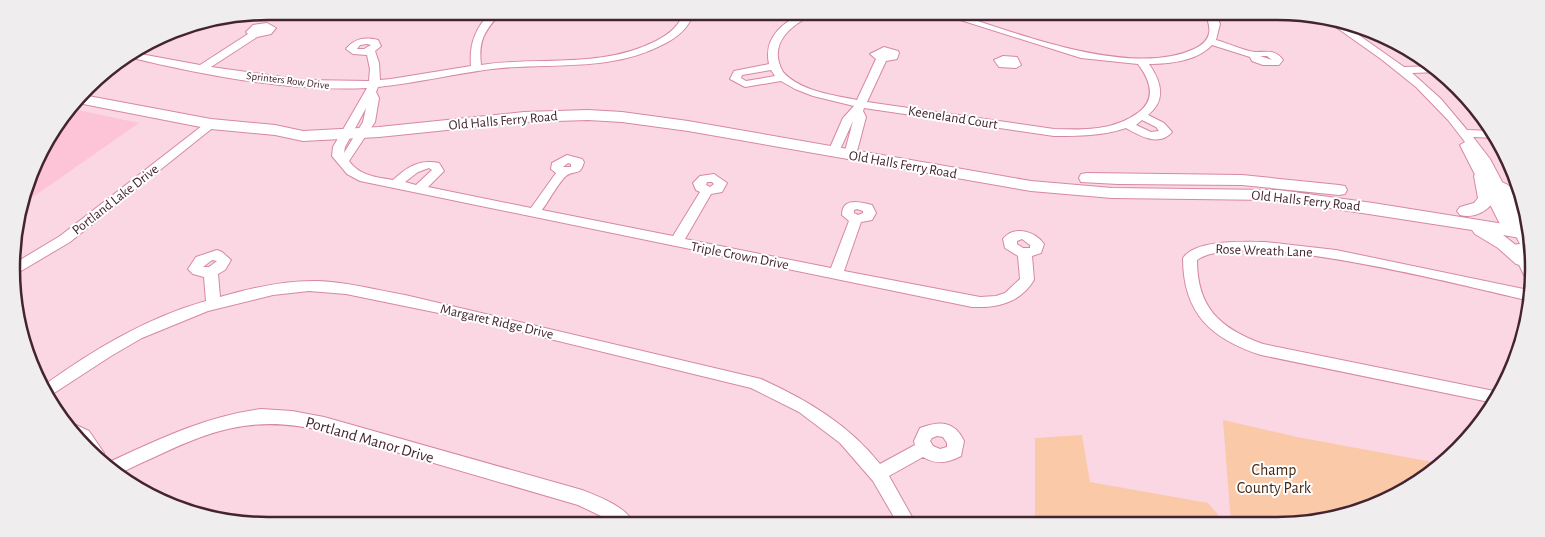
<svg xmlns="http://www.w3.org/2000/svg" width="1545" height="537" font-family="'Alegreya Sans',sans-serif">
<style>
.built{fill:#fdc4d8}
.green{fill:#fac9a8}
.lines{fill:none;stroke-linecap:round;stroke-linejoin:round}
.street-casing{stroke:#d787a6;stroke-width:2}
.secondary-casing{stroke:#d787a6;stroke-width:2}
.street{fill:#fff;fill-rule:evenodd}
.secondary{fill:#fff;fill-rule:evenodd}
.labels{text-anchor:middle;stroke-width:4;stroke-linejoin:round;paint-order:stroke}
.far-street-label{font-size:11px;fill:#442431;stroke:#fff}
.street-label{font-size:14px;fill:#442431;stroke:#fff}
.near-street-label{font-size:16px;fill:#442431;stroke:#fff}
.near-park-label{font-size:16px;fill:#452812;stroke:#fff}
.rim{fill:none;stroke:#442431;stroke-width:2.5}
</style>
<rect width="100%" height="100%" fill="#fad7e3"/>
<path class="built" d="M 73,109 L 139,123 L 23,204 L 38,154 Z"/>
<path class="green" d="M 1223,420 L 1297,437 L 1443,464 L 1390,499 L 1310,524 L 1231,524 Z
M 1082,435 L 1090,482 L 1208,503 L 1226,524 L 1035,524 L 1035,438 Z"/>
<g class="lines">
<g class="street-casing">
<path id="street" d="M 492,11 L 502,11 C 486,30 478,38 481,65 C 540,56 601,69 656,41 C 669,34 680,26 684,11 L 694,11 C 690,27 678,37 664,44 C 609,73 551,62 492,69 C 454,74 416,83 378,87 L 376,92 L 379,98 L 375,122 L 349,161 C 360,176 376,177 393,180 C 407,167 419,159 439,163 L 444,171 L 428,187 L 531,208 L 556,173 L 551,169 L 552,163 L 567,155 L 582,159 L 584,162 C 580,177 575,169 566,176 C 559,182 548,202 542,210 L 673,236 L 700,192 L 696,190 L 693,183 L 700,176 L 714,174 L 727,183 L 722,192 L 711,194 L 685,239 L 831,268 L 849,221 L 842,215 C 842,197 860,202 872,205 L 876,213 L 872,220 L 861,222 L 844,271 L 980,297 L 996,296 L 1005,293 L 1020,279 L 1018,256 L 1005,248 L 1003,239 C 1014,225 1035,231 1044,244 L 1041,253 L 1032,256 L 1034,280 C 1020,303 997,308 972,307 L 360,181 L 347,174 L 332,156 L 333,147 L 367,88 C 290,92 203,75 128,57 L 135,53 L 200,65 L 248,34 L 246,32 L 253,25 L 267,23 L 276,28 L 271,34 L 257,37 L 211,67 L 303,80 L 369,81 L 370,69 L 367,55 L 353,54 L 346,49 C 355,38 365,37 378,40 L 381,46 L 375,51 L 379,63 L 380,80 L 391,79 L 471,66 C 469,43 476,27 492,11 ZM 367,44 L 371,45 L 364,49 L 357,49 L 360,45 ZM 366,108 L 363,122 L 344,153 L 345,147 ZM 568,163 L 571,164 L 571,167 L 563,167 ZM 429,168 L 432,170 L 416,185 L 405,182 L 418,172 ZM 707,182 L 712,182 L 714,184 L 710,187 L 706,185 ZM 857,209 L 863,211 L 863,213 L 858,215 L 854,213 L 854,210 ZM 1022,239 L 1030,245 L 1030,248 L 1023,248 L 1017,244 L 1017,241 Z
M 570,11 L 597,11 L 585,18 L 573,16 Z
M 807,11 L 820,11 C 816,15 809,17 803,20 C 783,32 770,49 783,72 C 800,91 833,95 857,100 L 876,59 L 870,54 L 884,47 L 898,51 L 899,53 L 897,59 L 886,61 L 867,102 L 1054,129 C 1084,130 1114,131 1139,112 C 1157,98 1150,80 1138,64 L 1081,58 L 932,11 L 947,11 C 1012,31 1130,79 1194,49 C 1213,40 1212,28 1204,11 L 1214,11 L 1220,24 L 1216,40 C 1227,43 1245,51 1255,52 C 1267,52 1275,49 1283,60 L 1279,65 L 1263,65 L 1252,61 L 1250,57 L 1212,45 C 1197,61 1170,64 1149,64 C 1161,81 1167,100 1148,115 L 1164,123 L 1172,132 C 1159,147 1140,136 1126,128 C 1102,136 1079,136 1054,136 L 864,108 L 863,111 L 866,117 L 856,155 L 850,159 L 844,155 L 853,121 L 838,154 L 830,154 L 828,152 L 843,118 L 854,106 L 813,96 L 795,89 L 781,81 L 745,87 L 730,79 L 734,71 L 769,64 C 763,36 785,21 807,11 ZM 1260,56 L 1267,56 L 1272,60 ZM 771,70 L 775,76 L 746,81 L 741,78 L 742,75 ZM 1142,120 L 1156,127 L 1159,131 L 1151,132 L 1136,125 Z
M 1323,18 L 1336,19 L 1404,67 L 1434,66 L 1439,72 L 1412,73 L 1441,99 L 1467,130 L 1492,131 L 1498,138 L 1473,137 L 1490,159 L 1518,212 L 1531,240 L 1530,256 L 1528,256 L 1529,277 L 1524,275 L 1511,248 L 1513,245 L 1520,244 L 1511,226 L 1506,228 L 1500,224 L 1460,145 L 1465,142 L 1448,120 L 1416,87 L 1381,59 Z
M 1003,56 L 1017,57 L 1021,65 L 1016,68 L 999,67 L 994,60 Z
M 211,121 L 217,124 L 215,126 L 70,242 L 16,274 L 15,263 L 60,236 L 207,122 Z
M 1265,242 L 1336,250 L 1528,290 L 1527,300 C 1467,287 1243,227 1197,260 C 1197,307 1219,328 1263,344 L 1499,392 L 1501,392 L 1494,403 L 1261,355 C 1211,339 1183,313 1183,258 C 1196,239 1244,242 1265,242 Z
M 217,250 L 222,252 L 231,260 L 225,270 L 218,274 L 220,297 C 251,288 285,280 318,281 C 347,282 376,290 405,295 L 761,379 C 807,400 848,424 880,464 L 915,445 L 914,441 L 920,428 C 939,421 954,420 964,441 L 961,456 C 948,463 936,465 923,457 L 889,476 L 916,524 L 898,524 L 873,481 L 840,443 L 799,412 L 751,388 L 468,319 L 346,294 L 309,291 L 273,295 L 208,311 L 142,338 L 111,356 L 48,397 L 43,386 C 93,350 146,318 206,301 L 204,277 L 193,274 L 188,269 L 196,257 ZM 212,260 L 217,261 L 209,267 L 203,267 ZM 937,436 L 943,437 L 947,443 L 947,447 L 940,449 L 933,446 L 930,441 L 932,438 Z
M 261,409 L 292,411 L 324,417 L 582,490 C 600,497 627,507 635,525 L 612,525 L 601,516 L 578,505 L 324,431 C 238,410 193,440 118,474 L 107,463 C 157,440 206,416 261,409 Z
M 74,424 L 89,431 L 104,453 L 102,458 L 69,426 Z"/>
</g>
<g class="secondary-casing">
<path id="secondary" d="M 83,95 L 211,119 L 275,125 L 303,131 L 379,127 L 524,112 L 588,110 L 622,112 L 688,121 L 1031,181 L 1112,188 L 1278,190 L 1373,203 L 1529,228 L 1531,240 L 1503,235 L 1530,256 L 1530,264 L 1523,266 L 1516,264 L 1498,248 L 1475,234 L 1472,230 L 1278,200 L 1112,198 L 1031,191 L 688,131 L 622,122 L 588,120 L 524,122 L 379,137 L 303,141 L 275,135 L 211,129 L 78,103 Z
M 1482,171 L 1488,172 L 1492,183 C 1510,177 1519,197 1523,211 L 1516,210 L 1494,191 L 1496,199 C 1488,211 1474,219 1460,215 L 1457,211 L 1460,207 L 1474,203 L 1478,198 L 1474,176 L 1476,172 Z
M 1087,173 L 1242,175 L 1339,185 L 1345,186 L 1347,190 L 1345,194 L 1339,195 L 1242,185 L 1118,184 L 1081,182 L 1079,178 L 1081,174 Z"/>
</g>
<use href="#street" class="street"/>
<use href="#secondary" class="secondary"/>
</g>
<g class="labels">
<g class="far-street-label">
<text transform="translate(288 80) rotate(7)" y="4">Sprinters Row Drive</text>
</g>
<g class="street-label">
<text transform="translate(953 117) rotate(9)" y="5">Keeneland Court</text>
<text transform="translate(503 120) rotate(-5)" y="5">Old Halls Ferry Road</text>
<text transform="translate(903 164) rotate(10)" y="5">Old Halls Ferry Road</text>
<text transform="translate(115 199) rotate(-38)" y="5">Portland Lake Drive</text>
<text transform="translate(1306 200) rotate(6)" y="5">Old Halls Ferry Road</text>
<text transform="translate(1264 250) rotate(2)" y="5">Rose Wreath Lane</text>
<text transform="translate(740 255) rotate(11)" y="5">Triple Crown Drive</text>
<text transform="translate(497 321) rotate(13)" y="5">Margaret Ridge Drive</text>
</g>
<g class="near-street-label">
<text transform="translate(370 439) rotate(16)" y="6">Portland Manor Drive</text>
</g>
<g class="near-park-label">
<text x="1274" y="475">Champ<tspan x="1274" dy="18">County Park</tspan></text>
</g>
</g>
<path d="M0 0H1545V537H0ZM268 20H1277A248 248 0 0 1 1525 268V269A248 248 0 0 1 1277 517H268A248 248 0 0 1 20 269V268A248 248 0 0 1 268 20Z" fill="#f0edef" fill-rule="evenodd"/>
<path class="rim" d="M268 20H1277A248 248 0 0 1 1525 268V269A248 248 0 0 1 1277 517H268A248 248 0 0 1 20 269V268A248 248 0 0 1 268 20Z"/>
</svg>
